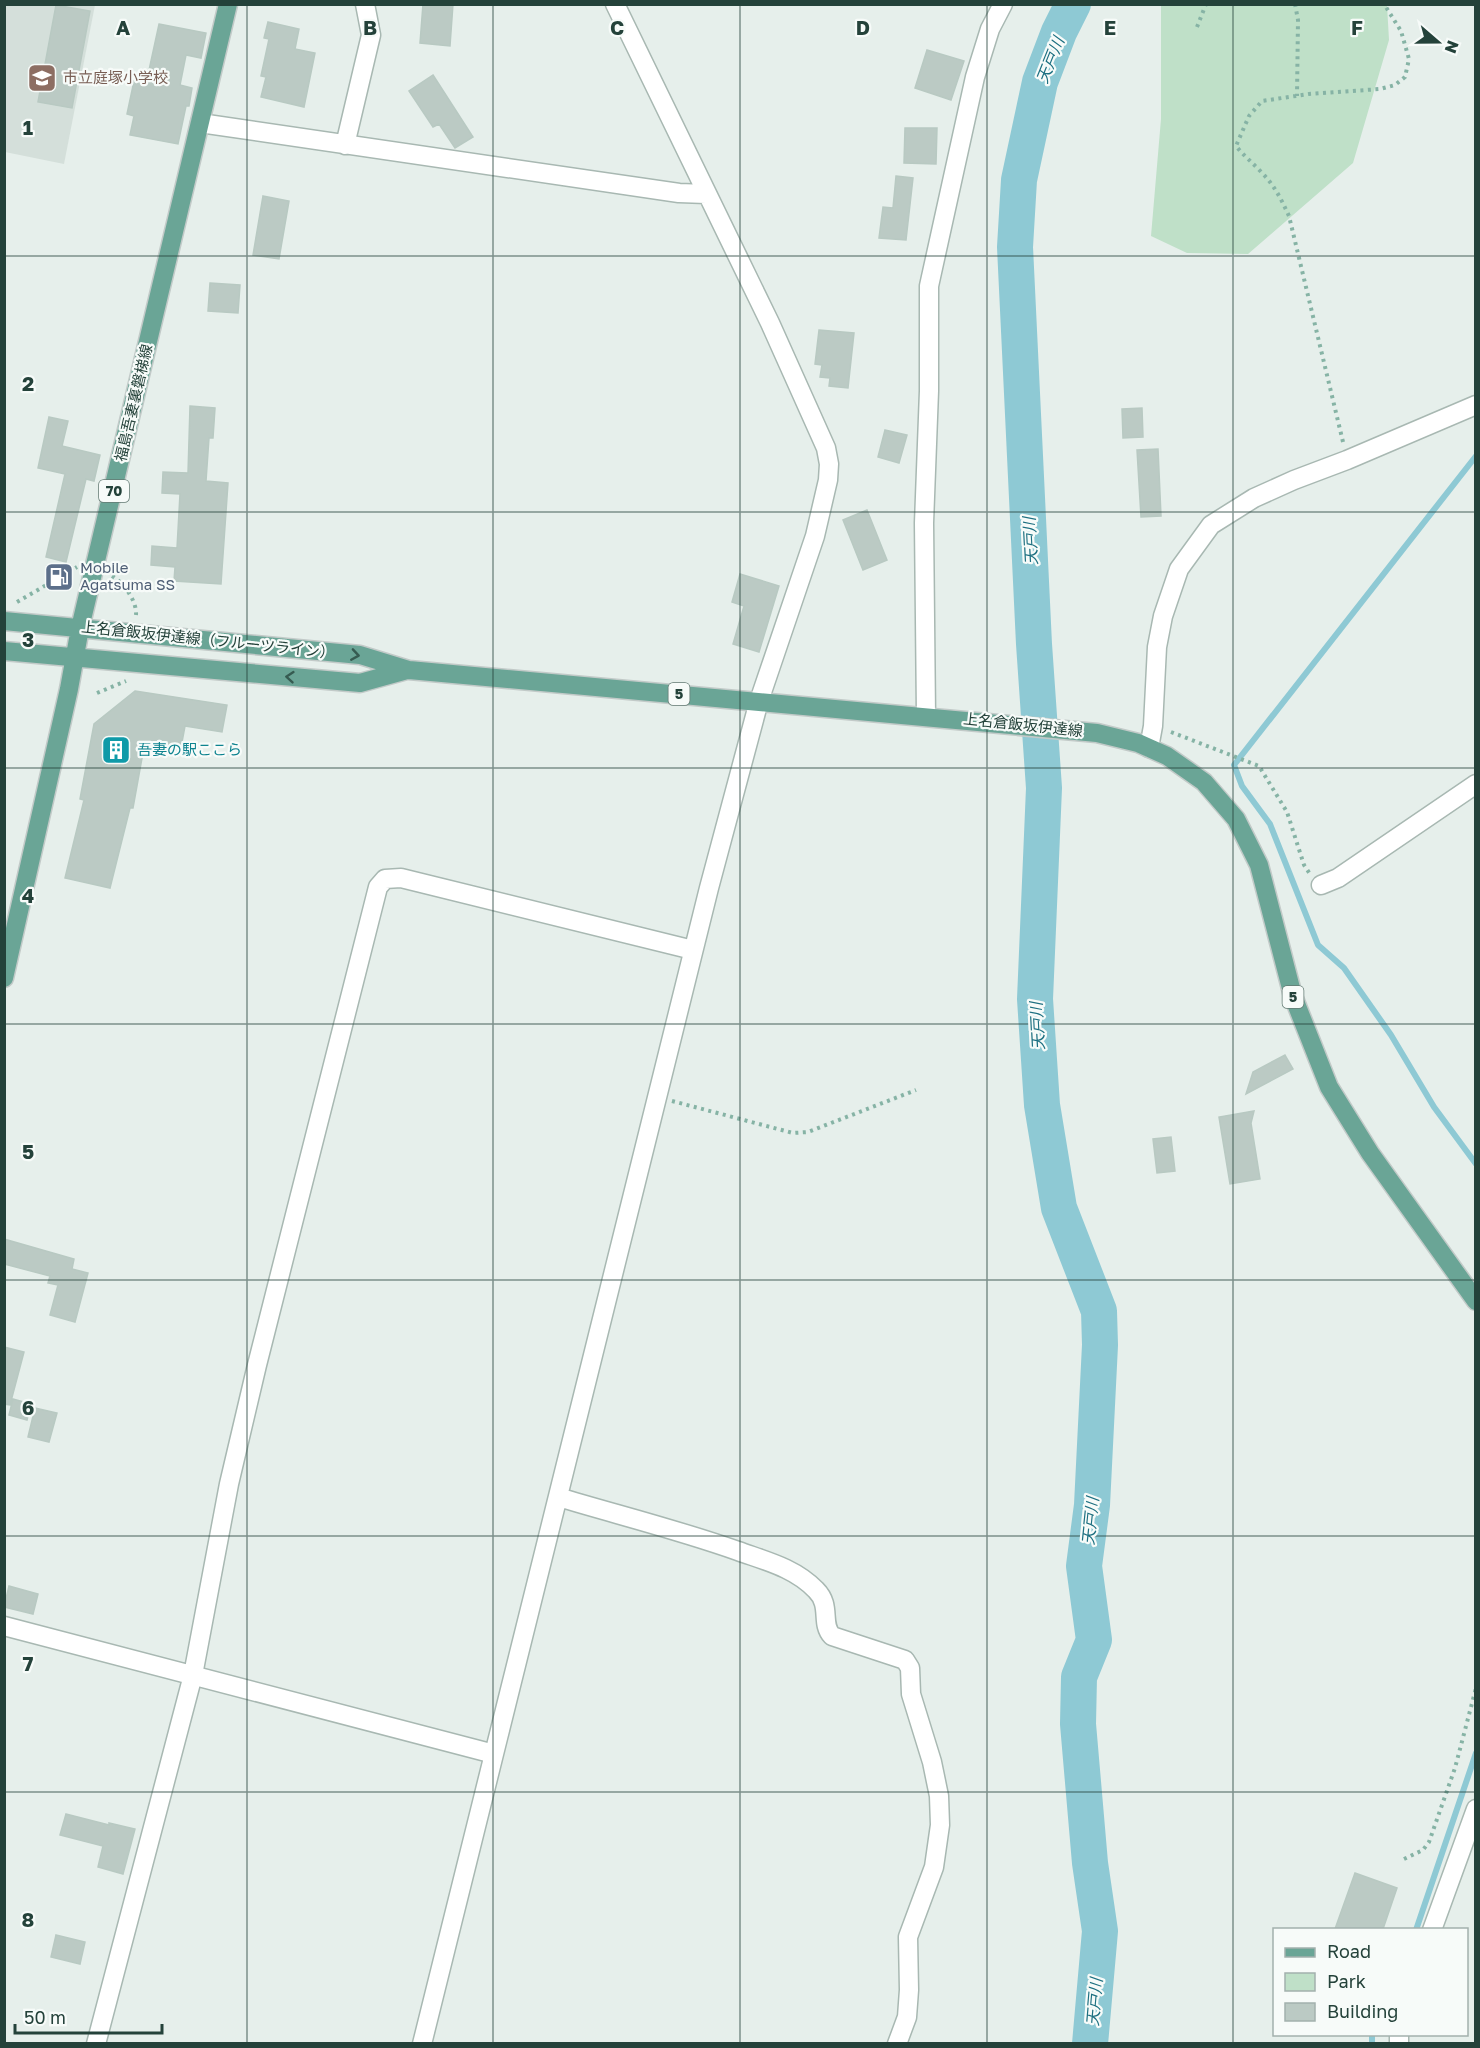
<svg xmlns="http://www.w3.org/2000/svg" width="1480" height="2048" font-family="'Golos Text','Noto Sans JP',sans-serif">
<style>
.built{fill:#d4dfda}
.green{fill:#bfe0c8}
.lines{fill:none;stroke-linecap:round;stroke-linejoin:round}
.stream{stroke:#8ec9d4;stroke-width:6}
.river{stroke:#8ec9d4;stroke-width:36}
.building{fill:#bbcac4;stroke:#b8c9c2;stroke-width:1.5}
.minor-casing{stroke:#a8b8b2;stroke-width:21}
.primary-casing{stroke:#c2cac8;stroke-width:21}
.path{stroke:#86b3a5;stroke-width:4;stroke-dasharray:3 4.5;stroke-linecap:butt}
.minor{stroke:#fff;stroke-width:18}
.primary{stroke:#6aa596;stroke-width:18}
.oneway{stroke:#365b51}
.grid{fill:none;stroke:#24423a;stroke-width:1.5;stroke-opacity:0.55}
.labels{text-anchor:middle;stroke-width:4.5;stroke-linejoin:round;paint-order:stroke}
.shield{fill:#f7fbf9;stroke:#637a73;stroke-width:1.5}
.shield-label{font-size:14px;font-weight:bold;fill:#24423a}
.education-label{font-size:15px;fill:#785e54;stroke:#f7fbf9;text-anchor:start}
.street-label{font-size:15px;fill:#24423a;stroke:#f7fbf9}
.service-label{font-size:15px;fill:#4e5e75;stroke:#f7fbf9;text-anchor:start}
.culture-label{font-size:15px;fill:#0d838f;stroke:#f7fbf9;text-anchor:start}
.water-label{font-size:16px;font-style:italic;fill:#1c6f80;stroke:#f7fbf9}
.grid-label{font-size:20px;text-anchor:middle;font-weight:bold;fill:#24423a;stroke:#f7fbf9;stroke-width:4.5;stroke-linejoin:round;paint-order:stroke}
</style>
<rect width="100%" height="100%" fill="#e6efeb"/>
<path class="built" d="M 5,5 L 95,5 L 64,164 L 5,152 Z"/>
<path class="green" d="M 1161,5 L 1387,5 L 1389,40 L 1353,163 L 1248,254 L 1187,253 L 1151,236 L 1161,119 Z"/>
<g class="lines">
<path class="stream" d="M 1476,456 L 1234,765 L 1242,786 L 1270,824 L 1318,945 L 1344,968 L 1391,1035 L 1434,1107 L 1476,1164
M 1416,1930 L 1476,1753
M 1372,2034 L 1372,2044"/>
<path class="river" d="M 1073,4 L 1059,32 L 1040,82 L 1019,180 L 1015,247 L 1034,644 L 1044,788 L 1035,999 L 1042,1105 L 1059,1208 L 1099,1311 L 1100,1345 L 1092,1505 L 1084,1566 L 1094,1640 L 1079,1677 L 1078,1724 L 1090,1863 L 1100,1931 L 1090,2044"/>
</g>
<path class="building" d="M 423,4 L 453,4 L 450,46 L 420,43 Z
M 56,5 L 90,11 L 72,108 L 38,102 Z
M 268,22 L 299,29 L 295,49 L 315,53 L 304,107 L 261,97 L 266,77 L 261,76 L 269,39 L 264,38 Z
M 159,24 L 206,33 L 201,58 L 186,55 L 180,85 L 192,88 L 189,106 L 186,106 L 178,144 L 130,135 L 134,116 L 127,114 L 134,81 L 146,84 Z
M 927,50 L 964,61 L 951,100 L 915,88 Z
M 433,75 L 473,137 L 455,148 L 439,124 L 433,127 L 409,91 Z
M 905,128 L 937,128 L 936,164 L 904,163 Z
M 896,176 L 913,178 L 906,240 L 879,238 L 883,207 L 893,208 Z
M 263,196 L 289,201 L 279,259 L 253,255 Z
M 210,283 L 240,285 L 238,313 L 208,311 Z
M 819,330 L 854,333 L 848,388 L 829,386 L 830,378 L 820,377 L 822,365 L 815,364 Z
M 190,406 L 215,408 L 213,438 L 209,438 L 206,481 L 228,483 L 221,584 L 174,581 L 175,567 L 151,565 L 152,546 L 177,548 L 180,494 L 162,493 L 163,472 L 188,473 Z
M 1142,408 L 1143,437 L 1123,438 L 1122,409 Z
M 49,417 L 68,421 L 62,446 L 100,455 L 94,481 L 86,479 L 66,562 L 46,557 L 65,474 L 38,468 Z
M 885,430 L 907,435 L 899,463 L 878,457 Z
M 1158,449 L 1161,516 L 1141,517 L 1137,450 Z
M 867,510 L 887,560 L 863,570 L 843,520 Z
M 740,574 L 779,586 L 759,652 L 733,644 L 744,606 L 732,602 Z
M 135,691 L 227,705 L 222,732 L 185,726 L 180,753 L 144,747 L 133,808 L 130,808 L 110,888 L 65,878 L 84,800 L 80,799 L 94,724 Z
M 1285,1055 L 1293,1069 L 1246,1094 L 1253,1072 Z
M 1254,1111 L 1251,1123 L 1260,1179 L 1230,1184 L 1219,1117 Z
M 1171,1137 L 1175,1171 L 1157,1173 L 1153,1139 Z
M 4,1239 L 74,1259 L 72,1269 L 88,1273 L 75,1322 L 50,1315 L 58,1285 L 48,1283 L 50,1276 L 4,1264 Z
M 4,1347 L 24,1352 L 10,1405 L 4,1404 Z
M 13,1399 L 31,1404 L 27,1420 L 9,1415 Z
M 35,1408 L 57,1413 L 49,1442 L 28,1437 Z
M 9,1586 L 38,1594 L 33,1614 L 4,1607 Z
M 66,1814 L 109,1825 L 109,1823 L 135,1829 L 123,1874 L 98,1867 L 103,1846 L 60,1835 Z
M 1355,1873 L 1397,1888 L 1383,1929 L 1335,1929 Z
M 56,1935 L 85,1942 L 80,1964 L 51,1957 Z"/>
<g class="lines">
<g class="minor-casing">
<path id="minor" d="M 200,123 L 679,193 L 706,194
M 345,145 L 371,35 L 365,4
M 926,716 L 924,523 L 929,391 L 929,286 L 975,77 L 990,29 L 1003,4
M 1149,748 L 1153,726 L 1157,647 L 1163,616 L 1179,569 L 1211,525 L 1254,498 L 1294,480 L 1347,460 L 1476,405
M 1321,885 L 1338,878 L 1476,784
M 558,1497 C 618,1515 679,1530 738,1551 C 766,1561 795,1568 816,1590 C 832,1606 820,1623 832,1636 L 905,1660 L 910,1668 L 911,1694 L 932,1762 L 939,1796 L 940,1825 L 934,1867 L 908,1937 L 909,1990 L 907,2017 L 897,2044
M 4,1626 L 494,1754
M 1432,1930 L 1476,1809
M 1399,2034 L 1399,2044
M 96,2044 L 193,1675 L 229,1484 L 257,1365 L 378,887 L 385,879 L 401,878 L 693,950
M 422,2044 L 709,888 L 759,701 L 815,536 L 828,480 L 829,464 L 826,448 L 770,323 L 615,4"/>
</g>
<g class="primary-casing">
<path id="primary" d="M 4,621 L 360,655 L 409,670 L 1097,733 L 1138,743 L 1167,756 L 1204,782 L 1236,819 L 1259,865 L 1293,996 L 1329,1087 L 1370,1153 L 1476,1301
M 4,651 L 360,683 L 407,670
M 4,978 L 69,689 L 80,628 L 228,4"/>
</g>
<path class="path" d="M 1295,4 L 1298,20 L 1297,96
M 1197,27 L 1206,4
M 1343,442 L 1289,216 C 1282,201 1275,186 1263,174 C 1254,164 1244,156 1236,146 L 1249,116 L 1262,101 L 1309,94 L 1380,89 L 1395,85 L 1405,77 L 1409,59 L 1401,31 L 1384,4
M 112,576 C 124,583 137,601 136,615
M 17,602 L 77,567
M 97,693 L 126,681
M 1171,732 L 1259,766 L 1287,812 L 1304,865 L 1310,874
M 672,1101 L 793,1133 L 808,1132 L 916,1090
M 1404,1859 L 1423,1850 L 1429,1842 L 1455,1768 L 1476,1688"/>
<use href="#minor" class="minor"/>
<use href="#primary" class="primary"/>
</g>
<defs><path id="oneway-chevron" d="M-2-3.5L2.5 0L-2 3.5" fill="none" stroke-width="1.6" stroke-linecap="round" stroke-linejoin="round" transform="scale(1.5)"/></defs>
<g class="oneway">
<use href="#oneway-chevron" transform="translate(355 655) rotate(9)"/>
<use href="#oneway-chevron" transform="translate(290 677) rotate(-175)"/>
</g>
<path class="grid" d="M 247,4 L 247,2044M 493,4 L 493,2044M 740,4 L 740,2044M 987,4 L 987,2044M 1233,4 L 1233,2044M 4,256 L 1476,256M 4,512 L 1476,512M 4,768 L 1476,768M 4,1024 L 1476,1024M 4,1280 L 1476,1280M 4,1536 L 1476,1536M 4,1792 L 1476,1792"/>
<defs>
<g id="school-square" transform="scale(1.5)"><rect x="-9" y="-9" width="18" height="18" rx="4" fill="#8d6e63" stroke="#f7fbf9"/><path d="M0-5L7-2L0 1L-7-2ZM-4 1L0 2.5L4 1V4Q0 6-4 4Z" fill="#fff"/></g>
<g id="fuel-square" transform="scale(1.5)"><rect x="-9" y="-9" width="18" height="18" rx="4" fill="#5c6f8a" stroke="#f7fbf9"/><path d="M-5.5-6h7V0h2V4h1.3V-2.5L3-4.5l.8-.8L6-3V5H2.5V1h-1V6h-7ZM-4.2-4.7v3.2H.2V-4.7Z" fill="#fff"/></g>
<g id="building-square" transform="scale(1.5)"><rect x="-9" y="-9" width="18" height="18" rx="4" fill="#0f9aa8" stroke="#f7fbf9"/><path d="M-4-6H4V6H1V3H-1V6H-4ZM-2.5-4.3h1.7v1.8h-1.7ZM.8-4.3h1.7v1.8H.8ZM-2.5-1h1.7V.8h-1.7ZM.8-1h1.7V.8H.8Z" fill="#fff"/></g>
</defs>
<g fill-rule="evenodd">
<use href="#school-square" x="42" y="78"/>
<use href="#fuel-square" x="59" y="577"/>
<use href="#building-square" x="116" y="750"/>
</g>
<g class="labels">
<g class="shield">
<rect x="99" y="480" width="30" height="22" rx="4.5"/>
<rect x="668.5" y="683" width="21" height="22" rx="4.5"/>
<rect x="1282.5" y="986" width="21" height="22" rx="4.5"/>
</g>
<g class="shield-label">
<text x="114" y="496">70</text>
<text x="679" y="699">5</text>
<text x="1293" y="1002">5</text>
</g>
<g class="education-label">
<text x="63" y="83">市立庭塚小学校</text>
</g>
<g class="street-label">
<text transform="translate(134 403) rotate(-77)" y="5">福島吾妻裏磐梯線</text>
<text transform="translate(208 640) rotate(6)" y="5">上名倉飯坂伊達線（フルーツライン）</text>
<text transform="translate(1023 725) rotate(6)" y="5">上名倉飯坂伊達線</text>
</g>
<g class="service-label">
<text x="80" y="573">Mobile<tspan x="80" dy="17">Agatsuma SS</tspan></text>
</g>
<g class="culture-label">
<text x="137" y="755">吾妻の駅ここら</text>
</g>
<g class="water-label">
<text transform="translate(1050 60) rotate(-68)" y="6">天戸川</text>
<text transform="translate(1030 541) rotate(-93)" y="6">天戸川</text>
<text transform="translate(1037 1026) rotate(-93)" y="6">天戸川</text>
<text transform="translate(1090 1521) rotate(-84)" y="6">天戸川</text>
<text transform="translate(1094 2002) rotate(-85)" y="6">天戸川</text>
</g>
</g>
<g class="grid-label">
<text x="123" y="35">A</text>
<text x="370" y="35">B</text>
<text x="617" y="35">C</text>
<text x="863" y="35">D</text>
<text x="1110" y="35">E</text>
<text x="1357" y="35">F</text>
<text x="28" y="135">1</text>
<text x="28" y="391">2</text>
<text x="28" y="647">3</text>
<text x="28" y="903">4</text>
<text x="28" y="1159">5</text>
<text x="28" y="1415">6</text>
<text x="28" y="1671">7</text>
<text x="28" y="1927">8</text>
</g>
<rect width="1480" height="2048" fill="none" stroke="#24423a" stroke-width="12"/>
<rect x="1273" y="1928" width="195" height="108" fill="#f7fbf9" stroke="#a3b1ad" stroke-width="1.5"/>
<rect x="1285" y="1948" width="30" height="9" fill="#6aa596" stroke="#a3b1ad" stroke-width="1.5"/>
<text x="1327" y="1958" font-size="18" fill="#24423a">Road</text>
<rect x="1285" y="1973" width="30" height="18" fill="#bfe0c8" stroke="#a3b1ad" stroke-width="1.5"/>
<text x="1327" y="1988" font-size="18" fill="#24423a">Park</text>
<rect x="1285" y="2003" width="30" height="18" fill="#bbcac4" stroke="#a3b1ad" stroke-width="1.5"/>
<text x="1327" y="2018" font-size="18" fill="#24423a">Building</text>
<g transform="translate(1438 42) rotate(110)" stroke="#f7fbf9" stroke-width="4.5" paint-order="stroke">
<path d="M0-4.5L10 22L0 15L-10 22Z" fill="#24423a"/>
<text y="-9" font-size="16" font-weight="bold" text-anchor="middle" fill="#24423a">N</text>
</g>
<path d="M15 2024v9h147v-9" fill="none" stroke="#24423a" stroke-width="3"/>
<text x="24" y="2024" font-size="18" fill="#24423a" stroke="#f7fbf9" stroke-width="4.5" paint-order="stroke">50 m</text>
</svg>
